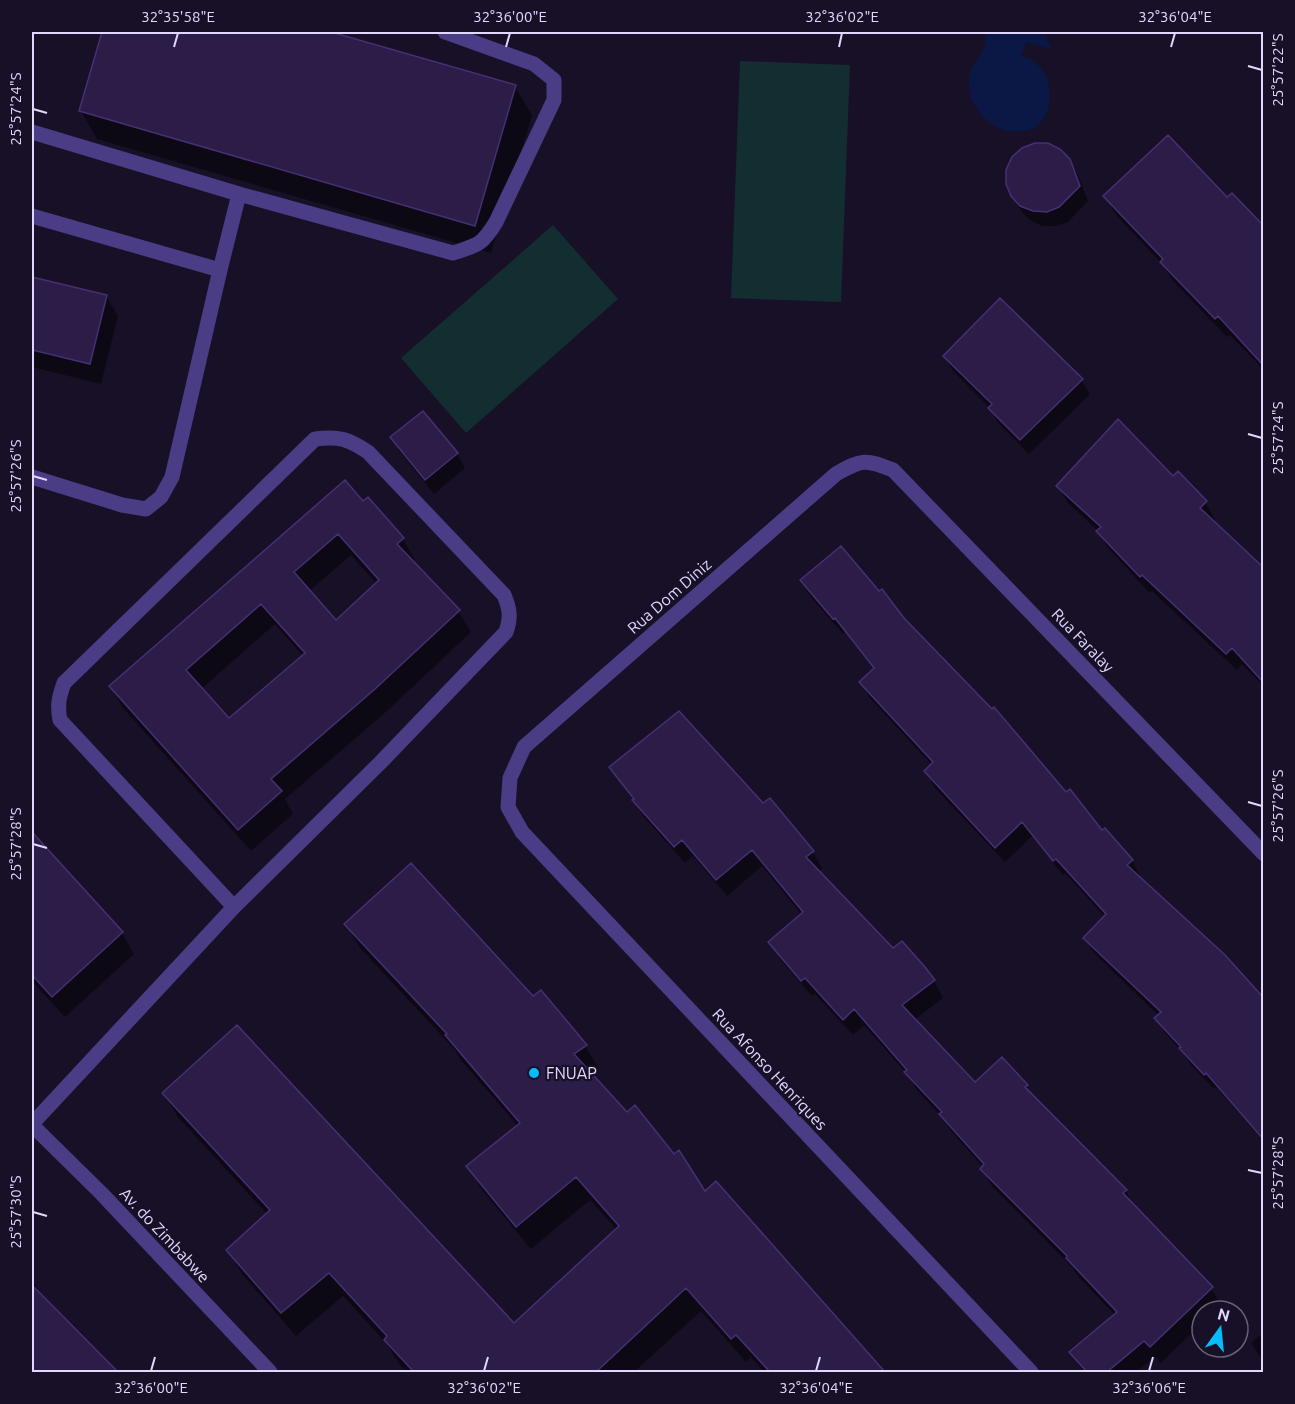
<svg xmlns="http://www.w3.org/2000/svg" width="1295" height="1404" font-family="Ubuntu,sans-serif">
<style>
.green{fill:#132e31}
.water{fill:#0b1745}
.shadow{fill:#0007;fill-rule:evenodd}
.building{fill:#2c1d48;stroke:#472f74;stroke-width:1.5;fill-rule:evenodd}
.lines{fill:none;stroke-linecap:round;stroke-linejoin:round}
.service{stroke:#4a3c85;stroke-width:15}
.minor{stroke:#4a3c85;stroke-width:15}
.ticks{fill:none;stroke:#e2d7fe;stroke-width:2}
.poi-dot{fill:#07bcfa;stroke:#181027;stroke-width:2}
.labels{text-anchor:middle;stroke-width:4.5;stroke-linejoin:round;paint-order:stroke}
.street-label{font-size:16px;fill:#e2d7fe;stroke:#181027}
.poi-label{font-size:16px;fill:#e2d7fe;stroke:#181027;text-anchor:start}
.neatline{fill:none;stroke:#e2d7fe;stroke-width:2}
.ticks-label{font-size:15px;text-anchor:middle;fill:#e2d7fe}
</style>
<rect width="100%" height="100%" fill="#181027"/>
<path class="green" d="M 740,61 L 850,65 L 841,302 L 731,298 Z
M 553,225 L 618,299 L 466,433 L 401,358 Z"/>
<path class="water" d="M 988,32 L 1045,32 L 1051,49 L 1026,42 L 1021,55 C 1029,59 1038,62 1043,71 C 1054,87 1053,119 1033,128 C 1001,143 965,111 969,78 C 970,66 978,60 983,49 C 986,44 985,37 988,32 Z"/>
<path class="shadow" d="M 104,32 L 326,32 L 515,87 L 532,115 L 491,253 L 97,139 L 81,111 Z
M 1069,160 L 1078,175 L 1088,201 L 1068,222 L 1056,226 L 1042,226 L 1030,220 L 1021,211 L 1012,195 Z
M 1232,195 L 1264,227 L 1264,370 L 1230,335 L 1227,337 L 1173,281 L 1163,265 L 1117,216 L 1105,197 L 1227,199 Z
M 32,278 L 106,296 L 118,316 L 101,384 L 32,367 Z
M 945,356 L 1081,380 L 1090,394 L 1029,454 L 998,423 L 990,408 L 953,371 Z
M 392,438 L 457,454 L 465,468 L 434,494 L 400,452 Z
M 1172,478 L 1205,502 L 1215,519 L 1213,522 L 1264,569 L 1264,687 L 1242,664 L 1237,670 L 1152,591 L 1150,593 L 1108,548 L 1098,531 L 1068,503 L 1058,486 Z
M 363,503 L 403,539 L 415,560 L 413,563 L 458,611 L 471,632 L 387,711 L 285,799 L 293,814 L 251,851 L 123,708 L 111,687 ZM 351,555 L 377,584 L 336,622 L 309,591 ZM 275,624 L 303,656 L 229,720 L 201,689 Z
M 801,581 L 903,619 L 1102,832 L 1105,830 L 1132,861 L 1141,877 L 1139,878 L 1224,956 L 1264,996 L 1264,1142 L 1216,1087 L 1214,1089 L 1190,1064 L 1185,1055 L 1165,1033 L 1156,1018 L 1159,1016 L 1094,953 L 1085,938 L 1105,917 L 1065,873 L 1063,875 L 1032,836 L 1005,862 L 934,787 L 926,771 L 932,765 L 870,698 L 861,683 L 874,670 L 845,632 L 843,634 L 810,596 Z
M 611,767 L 763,805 L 813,852 L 822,869 L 818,872 L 893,950 L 934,981 L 943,998 L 914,1020 L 974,1084 L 1026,1086 L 1033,1097 L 1126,1191 L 1135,1207 L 1211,1288 L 1221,1305 L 1215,1311 L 1202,1311 L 1202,1323 L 1161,1363 L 1155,1357 L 1136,1372 L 1084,1372 L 1071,1352 L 1115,1315 L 1077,1275 L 1073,1268 L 992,1186 L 982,1169 L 983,1167 L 951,1131 L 942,1117 L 916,1089 L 908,1075 L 864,1025 L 853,1035 L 815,994 L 812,996 L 780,959 L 770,942 L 802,915 L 762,866 L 727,896 L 693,856 L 685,863 L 644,817 Z
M 32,834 L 122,933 L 134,954 L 65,1017 L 32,981 Z
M 346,924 L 533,998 L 585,1046 L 599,1069 L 591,1075 L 704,1193 L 884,1372 L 764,1372 L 751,1357 L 746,1362 L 701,1311 L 634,1372 L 407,1372 L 399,1364 L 387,1344 L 343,1296 L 296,1336 L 242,1274 L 228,1250 L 267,1214 L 178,1117 L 164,1094 L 513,1325 L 617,1230 L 590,1200 L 531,1249 L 482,1190 L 468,1166 L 518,1126 L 460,1059 L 455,1050 L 360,948 Z
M 32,1280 L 46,1302 L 116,1372 L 32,1372 Z
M 1264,1332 L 1264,1363 L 1251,1343 Z"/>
<path class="building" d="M 102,32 L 331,32 L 516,85 L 475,226 L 79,111 Z
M 1168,135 L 1227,197 L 1232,193 L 1263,225 L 1263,365 L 1218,316 L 1215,319 L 1160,262 L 1163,259 L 1103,196 Z
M 1035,143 L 1048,143 L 1060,149 L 1070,159 L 1080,186 L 1059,207 L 1047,212 L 1033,211 L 1020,206 L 1011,196 L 1006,184 L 1006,170 L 1012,157 L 1022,148 Z
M 32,277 L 107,295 L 90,364 L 32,350 Z
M 1000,298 L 1083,379 L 1020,440 L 988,408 L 992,404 L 943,356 Z
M 423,411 L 458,453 L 425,480 L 390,437 Z
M 1118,419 L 1173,476 L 1178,471 L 1207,501 L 1200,508 L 1263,567 L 1263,682 L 1232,648 L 1226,654 L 1142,575 L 1140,577 L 1096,531 L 1101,527 L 1056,486 Z
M 345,480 L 363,501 L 368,497 L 404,538 L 397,544 L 460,610 L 375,689 L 271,779 L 282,791 L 238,830 L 109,686 ZM 338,534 L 379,580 L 336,620 L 294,572 ZM 261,604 L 305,653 L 229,718 L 186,670 Z
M 841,546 L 879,591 L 882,589 L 904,618 L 992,709 L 994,707 L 1066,792 L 1070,789 L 1102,830 L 1105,828 L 1133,860 L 1127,865 L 1225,955 L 1263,997 L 1263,1139 L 1206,1073 L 1204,1075 L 1179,1048 L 1181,1047 L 1154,1018 L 1161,1012 L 1083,938 L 1106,914 L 1056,859 L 1053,861 L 1022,822 L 995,848 L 924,771 L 933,762 L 859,682 L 874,668 L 835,618 L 833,619 L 800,580 Z
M 679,711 L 763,803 L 770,798 L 814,851 L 806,857 L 893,948 L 902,941 L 925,967 L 935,980 L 902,1005 L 975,1082 L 1002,1057 L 1028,1085 L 1025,1087 L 1127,1190 L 1123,1193 L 1213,1287 L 1150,1347 L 1144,1341 L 1107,1372 L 1087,1372 L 1069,1352 L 1117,1312 L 1066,1258 L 1067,1256 L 980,1169 L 984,1164 L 939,1114 L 942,1112 L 904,1072 L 907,1070 L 854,1009 L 843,1020 L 805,978 L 801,981 L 768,942 L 803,912 L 752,850 L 716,880 L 682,840 L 674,847 L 632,800 L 634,799 L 609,767 Z
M 32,832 L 123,932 L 52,997 L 32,975 Z
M 411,863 L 533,996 L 541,990 L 587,1045 L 574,1054 L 627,1112 L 635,1105 L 674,1154 L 679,1150 L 705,1191 L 716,1181 L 885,1372 L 770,1372 L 736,1335 L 731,1339 L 686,1288 L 596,1372 L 414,1372 L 384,1340 L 387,1336 L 329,1273 L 281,1313 L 226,1250 L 270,1210 L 162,1093 L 237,1025 L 514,1323 L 619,1226 L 576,1177 L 516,1227 L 466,1166 L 520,1123 L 445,1035 L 447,1034 L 344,924 Z
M 32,1285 L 118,1372 L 32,1372 Z"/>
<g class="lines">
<path class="service" d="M 32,132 L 239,194
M 32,216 L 220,270
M 32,477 L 122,505 L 146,509 L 161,497 L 172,477 L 220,270 L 239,194 L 453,253 C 478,245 482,245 496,222 L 554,100 L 554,80 L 534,64 L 445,32"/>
<path class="minor" d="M 32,1124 L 234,907 L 380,763 L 506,632 C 511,618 510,609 504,595 L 368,452 C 348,439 340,436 315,439 L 64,683 C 59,697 57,705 60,720 L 234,907
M 32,1125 L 102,1194 L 270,1372
M 1031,1372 L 522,832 L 508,807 L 510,778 L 524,747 L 836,474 C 862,459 866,459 893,470 L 1264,854"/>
</g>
<path class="ticks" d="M 174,47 L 178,33M 506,47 L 510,33M 839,47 L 842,33M 1171,47 L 1175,33M 1248,66 L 1262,70M 33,109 L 47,113M 1248,434 L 1262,438M 33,476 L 47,480M 1248,802 L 1262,806M 33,844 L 47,848M 1248,1170 L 1262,1173M 33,1212 L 47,1216M 151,1371 L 155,1357M 484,1371 L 488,1357M 816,1371 L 820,1357M 1149,1371 L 1153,1357"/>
<circle class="poi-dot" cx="534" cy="1073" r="6"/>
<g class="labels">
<g class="street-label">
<text transform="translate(669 596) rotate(-41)" y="6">Rua Dom Diniz</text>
<text transform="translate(1083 640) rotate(46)" y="6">Rua Faralay</text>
<text transform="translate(770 1069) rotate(47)" y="6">Rua Afonso Henriques</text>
<text transform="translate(165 1235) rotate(47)" y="6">Av. do Zimbabwe</text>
</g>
<g class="poi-label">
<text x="546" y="1079">FNUAP</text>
</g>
</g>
<rect width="1295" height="1404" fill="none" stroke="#181027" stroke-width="66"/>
<g transform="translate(1220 1329) rotate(15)"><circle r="28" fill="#181027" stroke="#69607d" stroke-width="1.5"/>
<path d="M0-4.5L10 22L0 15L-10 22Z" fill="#07bcfa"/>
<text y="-9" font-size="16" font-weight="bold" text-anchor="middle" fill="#e2d7fe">N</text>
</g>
<rect x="33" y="33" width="1229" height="1338" class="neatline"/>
<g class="ticks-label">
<text x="178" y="22">32°35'58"E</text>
<text x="510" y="22">32°36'00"E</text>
<text x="842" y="22">32°36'02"E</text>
<text x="1175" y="22">32°36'04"E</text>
<text transform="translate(1278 70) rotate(-90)" y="5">25°57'22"S</text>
<text transform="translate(16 109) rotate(-90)" y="5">25°57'24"S</text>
<text transform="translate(1278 438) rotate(-90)" y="5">25°57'24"S</text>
<text transform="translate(16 476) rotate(-90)" y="5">25°57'26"S</text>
<text transform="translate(1278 806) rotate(-90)" y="5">25°57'26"S</text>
<text transform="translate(16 844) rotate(-90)" y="5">25°57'28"S</text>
<text transform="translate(1278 1173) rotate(-90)" y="5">25°57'28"S</text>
<text transform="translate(16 1212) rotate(-90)" y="5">25°57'30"S</text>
<text x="151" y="1393">32°36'00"E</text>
<text x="484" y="1393">32°36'02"E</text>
<text x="816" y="1393">32°36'04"E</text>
<text x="1149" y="1393">32°36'06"E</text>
</g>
</svg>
